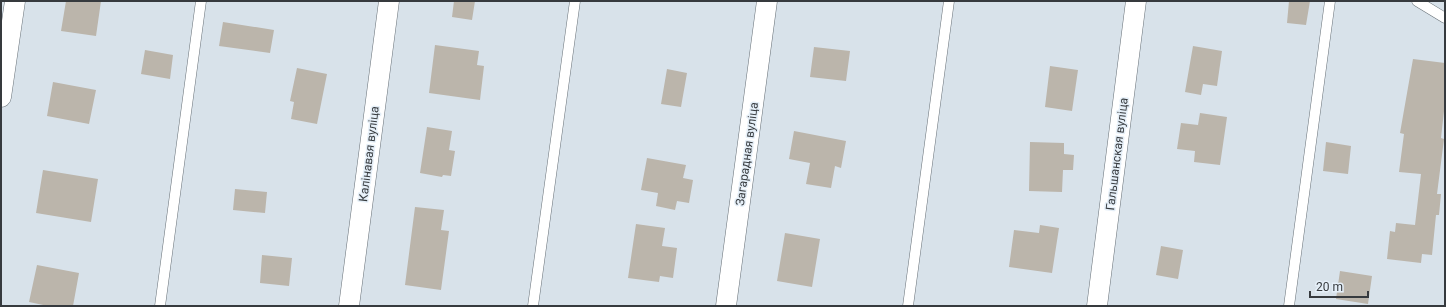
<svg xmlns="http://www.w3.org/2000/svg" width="1446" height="307" font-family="Roboto,sans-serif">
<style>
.building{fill:#bbb5ab}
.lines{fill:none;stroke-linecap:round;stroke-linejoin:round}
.lane-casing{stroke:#666f76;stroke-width:11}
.street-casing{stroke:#666f76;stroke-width:21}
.lane{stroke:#fff;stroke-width:10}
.street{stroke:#fff;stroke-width:20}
.labels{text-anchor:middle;stroke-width:3;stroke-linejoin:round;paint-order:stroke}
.street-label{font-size:12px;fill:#363a3e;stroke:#e5eff8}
</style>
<rect width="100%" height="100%" fill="#d8e2ea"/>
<path class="building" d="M 66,1 L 101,1 L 96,36 L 61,31 Z
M 454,1 L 475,1 L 472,20 L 452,17 Z
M 1289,1 L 1310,1 L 1306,25 L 1287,23 Z
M 223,22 L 274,30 L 270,53 L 219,46 Z
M 435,45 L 479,51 L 477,65 L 484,66 L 480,100 L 429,93 Z
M 1193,46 L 1222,51 L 1217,86 L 1203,84 L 1201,95 L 1185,92 Z
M 814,47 L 850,51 L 846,81 L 810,77 Z
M 145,50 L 173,55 L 170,79 L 141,74 Z
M 1413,59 L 1445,63 L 1445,102 L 1441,138 L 1444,139 L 1437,194 L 1441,194 L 1439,215 L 1436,215 L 1432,255 L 1422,254 L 1421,263 L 1387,259 L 1390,231 L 1395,232 L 1396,223 L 1415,225 L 1421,174 L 1399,172 L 1404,134 L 1400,133 Z
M 1050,66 L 1078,70 L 1072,111 L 1045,107 Z
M 297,68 L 327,74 L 317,124 L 291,119 L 294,102 L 290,101 Z
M 667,69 L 687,73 L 681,107 L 661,104 Z
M 53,82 L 96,90 L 89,124 L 47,116 Z
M 1200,113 L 1227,117 L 1220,165 L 1194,162 L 1195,151 L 1177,149 L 1181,123 L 1198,125 Z
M 427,127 L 452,131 L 449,150 L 455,151 L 451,176 L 443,175 L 442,177 L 420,173 Z
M 794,131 L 846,141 L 841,168 L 835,166 L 831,188 L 806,184 L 810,163 L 789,159 Z
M 1030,142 L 1064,143 L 1064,154 L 1074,155 L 1073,170 L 1063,170 L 1062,192 L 1029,191 Z
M 1326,142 L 1351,146 L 1348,174 L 1323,171 Z
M 647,158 L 686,165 L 683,178 L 693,180 L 689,203 L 677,201 L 675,210 L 656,206 L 658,193 L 641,190 Z
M 43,170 L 98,179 L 91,222 L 36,213 Z
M 235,189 L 267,192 L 265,213 L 233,210 Z
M 415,207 L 444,210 L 441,230 L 449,231 L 441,290 L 405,285 Z
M 636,224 L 665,228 L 662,246 L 677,248 L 673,278 L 660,276 L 659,282 L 628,278 Z
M 1040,225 L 1059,228 L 1052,273 L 1009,267 L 1014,230 L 1039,233 Z
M 785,233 L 820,239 L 812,287 L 777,281 Z
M 1161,246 L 1183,250 L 1178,279 L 1156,275 Z
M 262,255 L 292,258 L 289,286 L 260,283 Z
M 37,265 L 79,273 L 73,306 L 48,306 L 29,302 Z
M 1340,271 L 1372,276 L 1368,304 L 1336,299 Z"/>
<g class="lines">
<g class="lane-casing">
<path id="lane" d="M 1417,1 L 1445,18
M 160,306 L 201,1
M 533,306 L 575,1
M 908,306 L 949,1
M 1289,306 L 1330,1"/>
</g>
<g class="street-casing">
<path id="street" d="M 1,97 L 15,1
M 349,306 L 389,1
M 726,306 L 767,1
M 1097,306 L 1136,1"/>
</g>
<use href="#lane" class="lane"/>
<use href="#street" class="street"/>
</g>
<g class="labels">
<g class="street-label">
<text transform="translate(369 154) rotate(-83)" y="4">Калінавая вуліца</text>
<text transform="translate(747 154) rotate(-82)" y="4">Загарадная вуліца</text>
<text transform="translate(1117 154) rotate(-83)" y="4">Гальшанская вуліца</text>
</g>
</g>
<rect width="1446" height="307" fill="none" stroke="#363a3e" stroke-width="4"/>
<path d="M1310 291v6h58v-6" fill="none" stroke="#363a3e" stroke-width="2"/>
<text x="1316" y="291" font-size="12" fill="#363a3e" stroke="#e5eff8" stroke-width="3" paint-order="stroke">20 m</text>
</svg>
